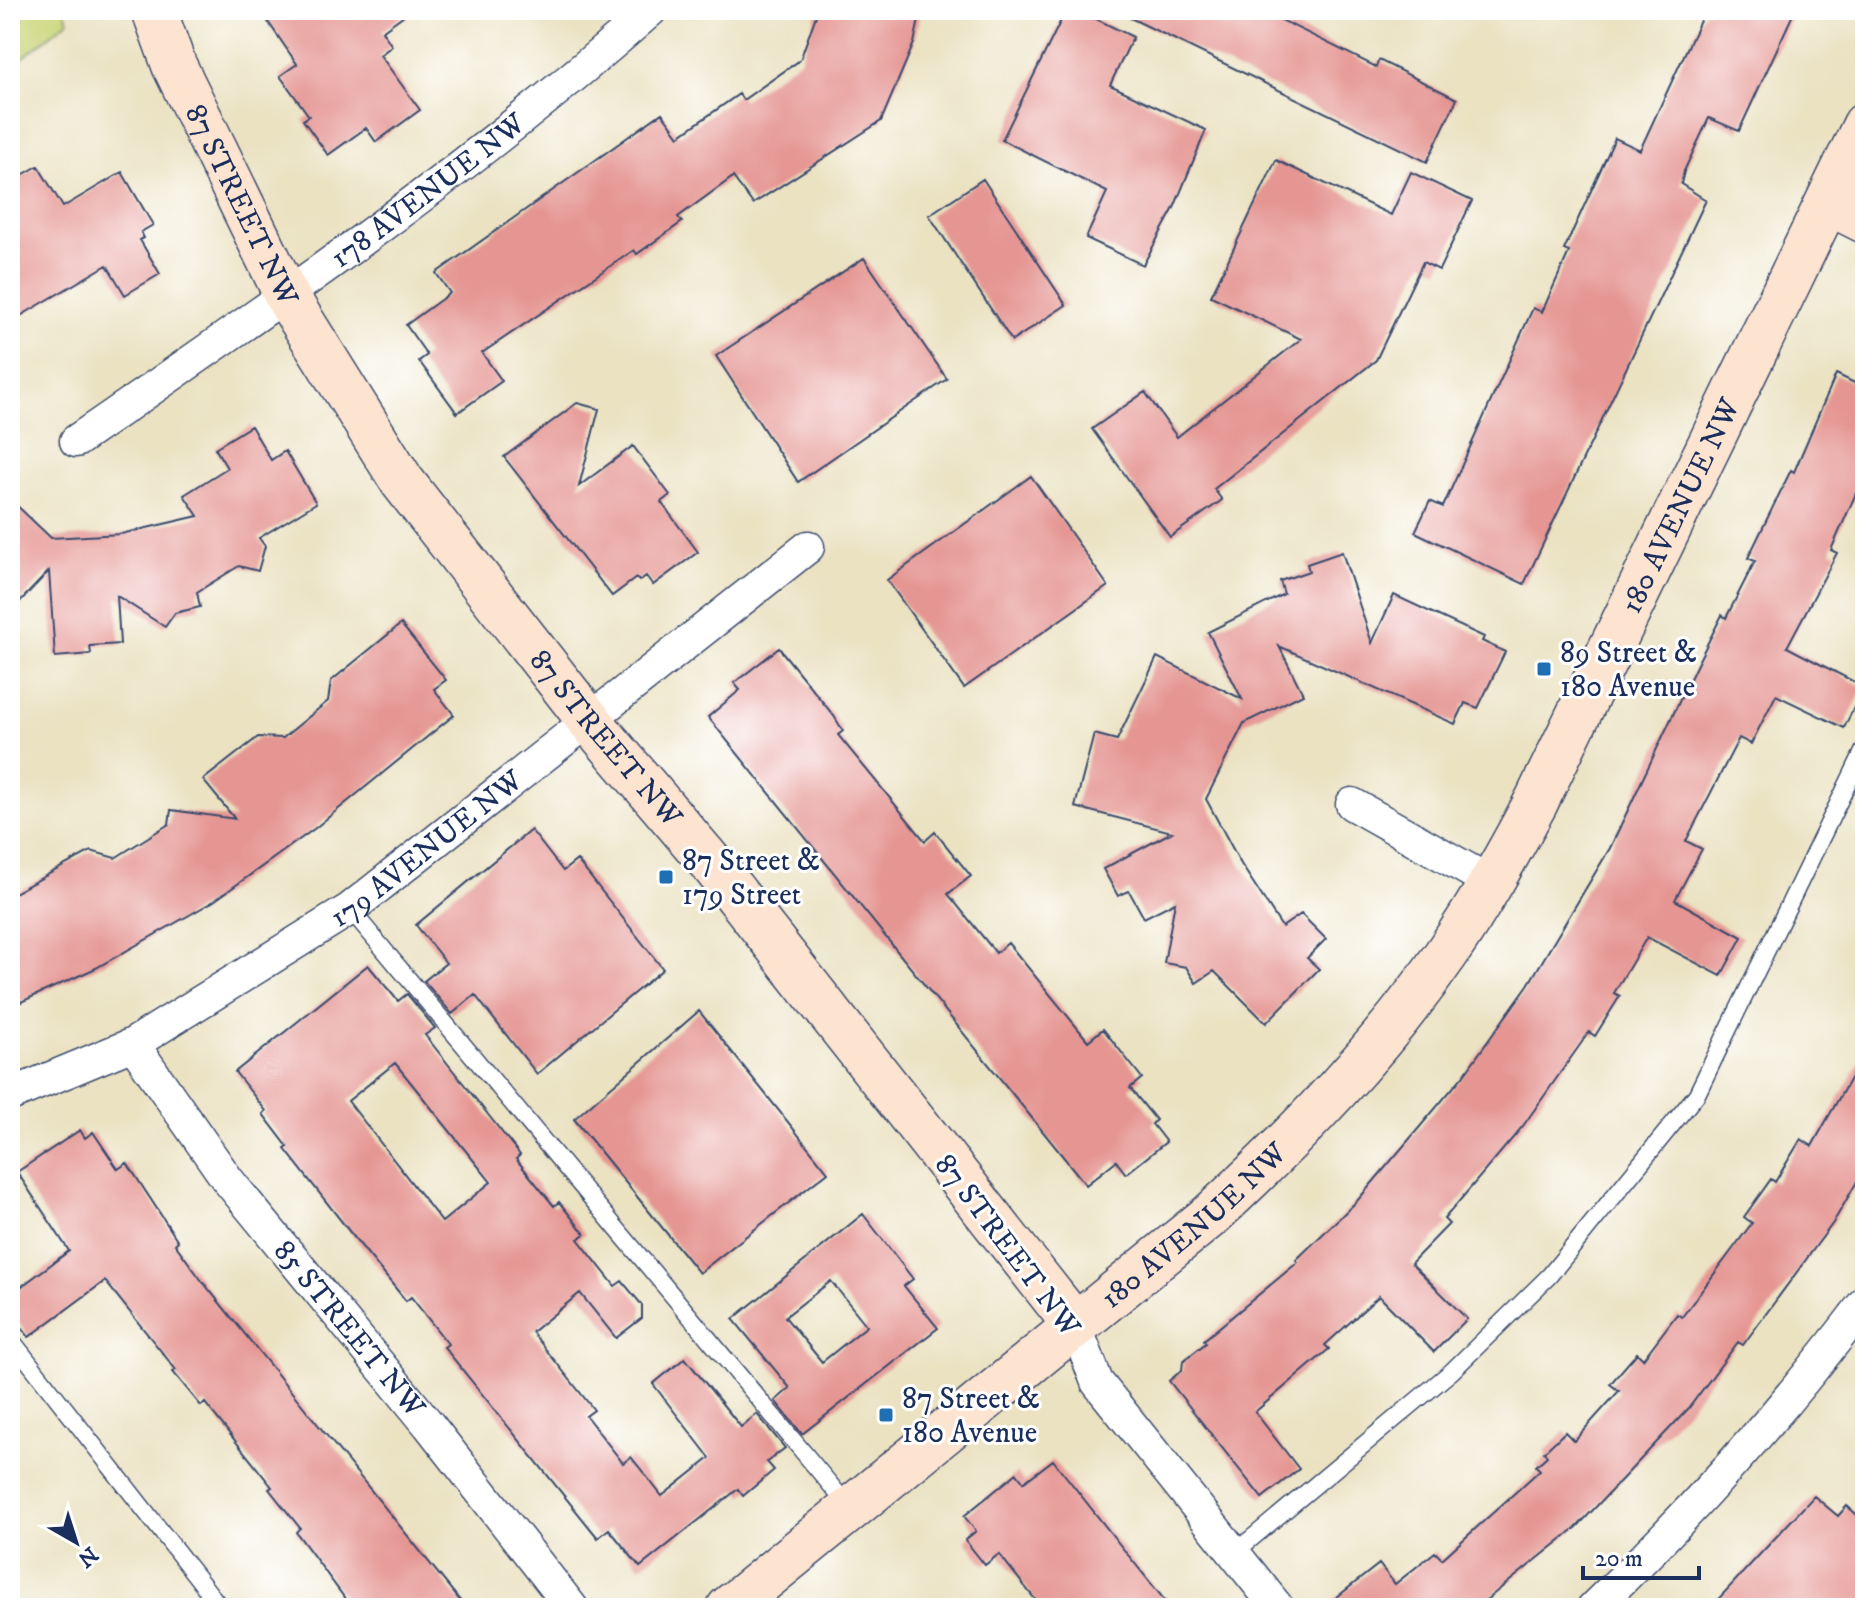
<svg xmlns="http://www.w3.org/2000/svg" width="1875" height="1618" font-family="'IM FELL DW Pica',serif">
<style>
.green{fill:#c8d475;stroke:#72826a;stroke-width:2}
.building{fill:#e59693;fill-rule:evenodd}
.lines{fill:none;stroke-linecap:round;stroke-linejoin:round}
.lane-casing{stroke:#3a4a6d;stroke-width:19}
.street-casing{stroke:#3a4a6d;stroke-width:35}
.secondary-casing{stroke:#3a4a6d;stroke-width:47}
.lane{stroke:#fff;stroke-width:16}
.street{stroke:#fff;stroke-width:32}
.secondary{stroke:#fde4d1;stroke-width:44}
.poi-dot{fill:#1f6fb2;stroke:#fff;stroke-width:3}
.labels{text-anchor:middle;stroke-width:6;stroke-linejoin:round;paint-order:stroke}
.street-label{font-size:30px;fill:#1b2f5e;stroke:#fff}
.poi-label{font-size:30px;fill:#1b2f5e;stroke:#fff;text-anchor:start}
</style>
<rect width="100%" height="100%" fill="#fff"/>
<filter id="ink" filterUnits="userSpaceOnUse"><feTurbulence type="fractalNoise" baseFrequency=".0125" numOctaves="2"/><feDisplacementMap in="SourceGraphic" scale="16" xChannelSelector="R" yChannelSelector="G"/><feConvolveMatrix kernelMatrix="1 2 1 2 8 2 1 2 1" color-interpolation-filters="sRGB"/></filter>
<filter id="wash" filterUnits="userSpaceOnUse"><feTurbulence type="fractalNoise" baseFrequency=".006" numOctaves="4" result="noise"/><feDisplacementMap in="SourceGraphic" scale="32" xChannelSelector="R" yChannelSelector="G"/><feGaussianBlur stdDeviation="1.8" result="paint"/><feColorMatrix in="noise" values="0 0 0 0 0 0 0 0 0 0 0 0 0 0 0 0 0 1.4 0 .05"/><feComposite in="paint" operator="in"/></filter>
<g filter="url(#wash)">
<rect width="100%" height="100%" fill="#ebe2c2"/>
<path class="green" d="M 10,10 L 65,10 L 68,21 L 10,68 Z"/>
<g id="blocks">
<path class="building" d="M 260,10 L 411,10 L 382,31 L 392,46 L 380,55 L 420,110 L 376,142 L 366,128 L 328,155 L 303,120 L 309,116 L 280,76 L 297,64 Z
M 818,10 L 921,10 L 914,43 L 881,121 L 753,204 L 733,177 L 678,217 L 682,222 L 637,254 L 634,250 L 482,353 L 502,381 L 457,413 L 419,361 L 427,355 L 406,325 L 450,293 L 436,273 L 662,113 L 679,136 L 739,94 L 743,100 L 800,60 Z
M 1066,10 L 1078,10 L 1133,37 L 1110,85 L 1206,130 L 1174,208 L 1143,265 L 1086,238 L 1107,192 L 1002,140 Z
M 1114,10 L 1261,10 L 1376,67 L 1379,60 L 1457,99 L 1427,162 Z
M 1705,10 L 1795,10 L 1739,131 L 1709,118 L 1684,171 L 1681,184 L 1706,200 L 1524,584 L 1415,532 L 1430,501 L 1443,507 L 1533,308 L 1542,312 L 1569,252 L 1564,250 L 1615,138 L 1640,150 Z
M 1276,160 L 1391,215 L 1411,172 L 1472,201 L 1439,270 L 1423,262 L 1376,360 L 1214,489 L 1222,500 L 1170,537 L 1092,429 L 1145,392 L 1177,437 L 1301,339 L 1211,296 Z
M 38,166 L 63,207 L 122,172 L 153,225 L 141,232 L 144,238 L 140,240 L 160,274 L 125,295 L 107,265 L 10,322 L 10,182 Z
M 983,179 L 1066,305 L 1012,341 L 929,215 Z
M 864,258 L 947,379 L 798,482 L 716,356 Z
M 1836,374 L 1865,388 L 1865,473 L 1831,550 L 1837,553 L 1787,647 L 1864,687 L 1844,728 L 1776,695 L 1751,744 L 1739,738 L 1686,841 L 1702,849 L 1675,900 L 1742,937 L 1721,976 L 1647,937 L 1614,993 L 1620,996 L 1595,1036 L 1589,1032 L 1523,1126 L 1444,1219 L 1449,1224 L 1411,1263 L 1467,1319 L 1434,1352 L 1379,1296 L 1325,1345 L 1329,1349 L 1255,1412 L 1299,1469 L 1262,1498 L 1169,1381 L 1182,1370 L 1183,1361 L 1206,1343 L 1204,1340 L 1298,1262 L 1296,1260 L 1357,1201 L 1463,1076 L 1528,985 L 1610,848 L 1697,664 L 1722,615 L 1726,618 L 1755,561 L 1748,558 L 1791,470 L 1794,472 Z
M 577,403 L 599,409 L 579,486 L 633,446 L 670,495 L 661,502 L 698,552 L 653,585 L 646,576 L 639,581 L 636,578 L 612,596 L 504,457 Z
M 251,426 L 271,460 L 285,451 L 316,503 L 259,538 L 265,546 L 258,571 L 239,566 L 197,592 L 200,607 L 175,613 L 165,627 L 117,596 L 120,644 L 90,646 L 91,654 L 55,657 L 49,571 L 10,612 L 10,499 L 51,538 L 121,534 L 198,516 L 184,495 L 227,468 L 215,448 Z
M 1031,476 L 1108,586 L 964,688 L 887,580 Z
M 1342,552 L 1372,643 L 1394,595 L 1484,637 L 1482,641 L 1505,652 L 1478,708 L 1465,703 L 1455,724 L 1279,646 L 1303,694 L 1244,723 L 1206,799 L 1241,864 L 1282,927 L 1301,914 L 1326,939 L 1307,958 L 1319,969 L 1266,1023 L 1214,971 L 1196,983 L 1186,967 L 1164,963 L 1175,902 L 1144,918 L 1129,891 L 1118,896 L 1103,869 L 1172,832 L 1075,807 L 1094,734 L 1117,740 L 1157,657 L 1242,699 L 1208,632 L 1284,594 L 1280,581 L 1309,571 L 1307,564 Z
M 401,624 L 446,680 L 434,689 L 454,715 L 314,829 L 214,901 L 96,968 L 10,1007 L 10,895 L 91,851 L 115,858 L 169,824 L 171,810 L 235,819 L 203,780 L 258,737 L 283,738 L 328,701 L 331,681 Z
M 779,648 L 834,716 L 843,731 L 838,735 L 925,841 L 935,832 L 971,876 L 948,894 L 996,953 L 1008,943 L 1088,1041 L 1103,1029 L 1142,1078 L 1130,1088 L 1156,1120 L 1152,1124 L 1166,1142 L 1126,1174 L 1116,1161 L 1086,1185 L 708,717 L 740,690 L 734,683 Z
M 531,830 L 563,871 L 577,860 L 663,969 L 537,1074 L 475,995 L 452,1014 L 424,981 L 446,963 L 416,925 Z
M 368,965 L 398,1001 L 407,994 L 435,1028 L 425,1035 L 520,1155 L 516,1159 L 554,1206 L 559,1202 L 585,1234 L 578,1239 L 615,1286 L 622,1281 L 642,1305 L 642,1318 L 616,1338 L 580,1293 L 532,1332 L 594,1410 L 586,1416 L 623,1463 L 631,1457 L 662,1496 L 710,1458 L 653,1384 L 685,1358 L 741,1427 L 757,1414 L 785,1448 L 767,1462 L 774,1470 L 743,1496 L 738,1489 L 640,1567 L 609,1529 L 598,1538 L 444,1347 L 448,1344 L 411,1297 L 406,1301 L 349,1231 L 285,1149 L 288,1147 L 263,1114 L 266,1111 L 235,1072 ZM 395,1063 L 491,1182 L 442,1222 L 348,1101 Z
M 699,1011 L 828,1172 L 699,1273 L 574,1119 Z
M 1865,1052 L 1865,1168 L 1833,1223 L 1743,1345 L 1738,1342 L 1688,1409 L 1577,1527 L 1476,1608 L 1323,1608 L 1379,1564 L 1395,1584 L 1435,1552 L 1442,1559 L 1540,1470 L 1536,1466 L 1547,1456 L 1544,1452 L 1565,1432 L 1574,1441 L 1619,1391 L 1610,1384 L 1637,1353 L 1643,1359 L 1677,1314 L 1682,1317 L 1732,1250 L 1752,1223 L 1744,1217 L 1771,1179 L 1775,1182 L 1801,1139 L 1812,1146 Z
M 80,1130 L 85,1138 L 93,1132 L 118,1169 L 127,1163 L 178,1241 L 175,1244 L 202,1281 L 466,1608 L 352,1608 L 296,1532 L 300,1528 L 269,1489 L 272,1487 L 205,1403 L 201,1406 L 173,1372 L 176,1370 L 105,1281 L 29,1337 L 10,1312 L 10,1295 L 69,1251 L 17,1172 Z
M 863,1214 L 913,1279 L 904,1286 L 938,1328 L 802,1434 L 775,1401 L 790,1388 L 733,1319 ZM 831,1281 L 867,1326 L 822,1362 L 785,1317 Z
M 1053,1460 L 1128,1555 L 1171,1608 L 1042,1608 L 999,1554 L 985,1565 L 965,1540 L 976,1531 L 964,1516 L 1017,1473 L 1024,1482 Z
M 1814,1496 L 1838,1516 L 1847,1506 L 1865,1522 L 1865,1608 L 1710,1608 Z"/>
</g>
</g>
<g filter="url(#ink)">
<use href="#blocks" fill-opacity="0" stroke="#3a4a6d" stroke-width="2"/>
<g class="lines">
<g class="lane-casing">
<path id="lane" d="M 350,909 L 849,1507
M 10,1338 L 221,1608
M 1234,1553 L 1452,1371 L 1549,1276 L 1697,1094 L 1865,748"/>
</g>
<g class="street-casing">
<g id="street">
<path id="s1" d="M 76,441 C 274,305 471,169 651,10"/>
<path d="M 1352,804 L 1492,883"/>
<path id="s2" d="M 133,1044 L 227,1179 L 429,1425 L 572,1608"/>
<path id="s3" d="M 10,1095 L 133,1044 L 350,909 L 808,547"/>
<path d="M 1075,1325 L 1097,1382 L 1278,1608"/>
<path d="M 1593,1608 C 1692,1513 1782,1412 1865,1302"/>
</g>
</g>
<g class="secondary-casing">
<g id="secondary">
<path id="s4" d="M 154,10 L 174,65 L 287,297 L 402,481 L 588,719 L 716,869 L 1075,1325"/>
<path d="M 1829,203 L 1865,221"/>
<path id="s5" d="M 729,1608 L 1211,1215 C 1297,1135 1379,1051 1446,954 C 1480,905 1508,854 1536,802 L 1865,125"/>
</g>
</g>
<use href="#lane" class="lane"/>
<use href="#street" class="street"/>
<use href="#secondary" class="secondary"/>
</g>
</g>
<g class="poi-dot">
<rect x="1536" y="661" width="16" height="16" rx="4"/>
<rect x="658" y="869" width="16" height="16" rx="4"/>
<rect x="878" y="1407" width="16" height="16" rx="4"/>
</g>
<g class="labels">
<g class="street-label">
<text dy="10" stroke="none"><textPath href="#s1" startOffset="432">178 AVENUE NW</textPath></text>
<text dy="10" stroke="none"><textPath href="#s4" startOffset="214">87 STREET NW</textPath></text>
<text dy="10" stroke="none"><textPath href="#s5" startOffset="1480">180 AVENUE NW</textPath></text>
<text dy="10" stroke="none"><textPath href="#s4" startOffset="862">87 STREET NW</textPath></text>
<text dy="10" stroke="none"><textPath href="#s3" startOffset="486">179 AVENUE NW</textPath></text>
<text dy="10" stroke="none"><textPath href="#s5" startOffset="602">180 AVENUE NW</textPath></text>
<text transform="translate(1008 1245) rotate(53)" y="10">87 STREET NW</text>
<text dy="10" stroke="none"><textPath href="#s2" startOffset="358">85 STREET NW</textPath></text>
</g>
<g class="poi-label">
<text x="1560" y="662">89 Street &amp;<tspan x="1560" dy="34">180 Avenue</tspan></text>
<text x="682" y="870">87 Street &amp;<tspan x="682" dy="34">179 Street</tspan></text>
<text x="902" y="1408">87 Street &amp;<tspan x="902" dy="34">180 Avenue</tspan></text>
</g>
</g>
<rect width="1875" height="1618" fill="none" stroke="#fff" stroke-width="40"/>
<g transform="translate(76 1542) rotate(141)" stroke="#ffffff" stroke-width="6" paint-order="stroke">
<path d="M0-6L14 30L0 20L-14 30Z" fill="#1b2f5e"/>
<text y="-12" font-size="22" font-weight="bold" text-anchor="middle" fill="#1b2f5e">N</text>
</g>
<path d="M1583 1566v12h116v-12" fill="none" stroke="#1b2f5e" stroke-width="4"/>
<text x="1595" y="1566" font-size="24" fill="#1b2f5e" stroke="#ffffff" stroke-width="6" paint-order="stroke">20 m</text>
</svg>
